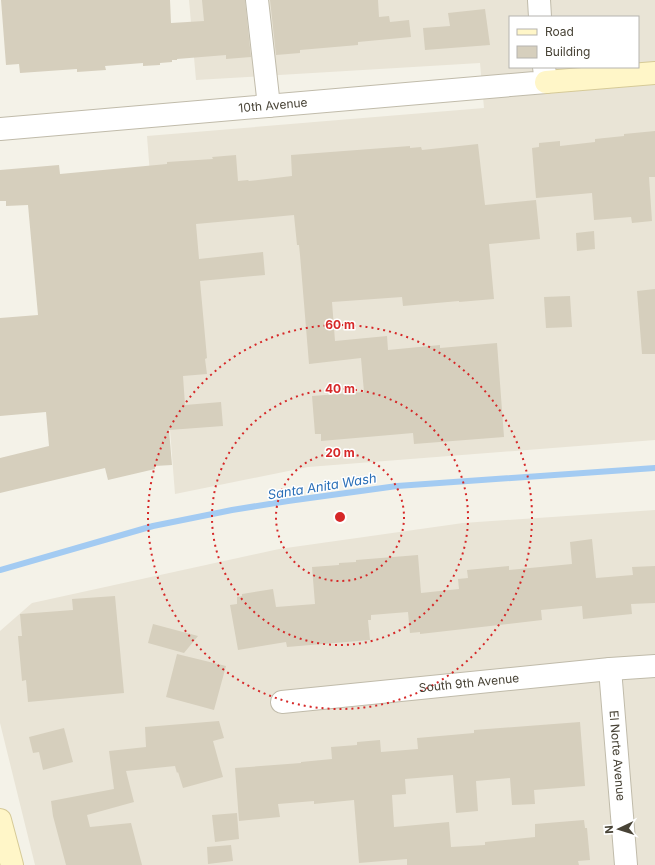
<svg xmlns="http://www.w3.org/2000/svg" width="655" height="865" font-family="Inter,sans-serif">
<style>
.residential{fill:#e9e4d6;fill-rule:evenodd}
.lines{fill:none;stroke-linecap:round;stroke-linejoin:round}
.stream{stroke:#a3cbf2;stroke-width:6}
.building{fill:#d6cfbd}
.street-casing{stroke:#c0bbaa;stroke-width:24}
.secondary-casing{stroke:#d6ca97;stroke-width:24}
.street{stroke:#fff;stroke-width:22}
.secondary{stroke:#fff6c8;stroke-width:22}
.ring{fill:none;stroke:#d62828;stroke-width:2;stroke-dasharray:2 4}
.labels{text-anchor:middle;stroke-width:3;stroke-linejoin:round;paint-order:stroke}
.street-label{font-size:12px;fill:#484336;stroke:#fff}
.water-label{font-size:13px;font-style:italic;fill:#2c70b8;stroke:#fff}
.centre{fill:#d62828;stroke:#fff;stroke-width:2}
.ring-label{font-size:12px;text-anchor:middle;font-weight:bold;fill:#d62828;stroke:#fff;stroke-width:3;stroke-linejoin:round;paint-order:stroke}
</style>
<rect width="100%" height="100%" fill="#f4f2e8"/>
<path class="residential" d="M 189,0 L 655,0 L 655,440 L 308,467 L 175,494 L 147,136 L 484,108 L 480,63 L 196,80 ZM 510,17 L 638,17 L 638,67 L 510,67 Z
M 655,510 L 655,865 L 35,865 L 0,723 L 0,631 L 32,603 L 279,549 L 463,523 Z"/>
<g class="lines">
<path class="stream" d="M 0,570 L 153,526 L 232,510 L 288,501 L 397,486 L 655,468"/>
</g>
<path class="building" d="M 1,0 L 170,0 L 171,23 L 204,21 L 202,0 L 245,0 L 251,57 L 226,59 L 226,55 L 177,59 L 177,60 L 172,60 L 172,62 L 160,63 L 160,65 L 143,66 L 143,63 L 105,66 L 106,70 L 77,72 L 77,69 L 20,73 L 19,64 L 6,65 Z
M 270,0 L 378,0 L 379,17 L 389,16 L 390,22 L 409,20 L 411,37 L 358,42 L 358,45 L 300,50 L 300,53 L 276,55 Z
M 485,9 L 490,45 L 425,50 L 423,28 L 450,26 L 448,13 Z
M 655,131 L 655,177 L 649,177 L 652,221 L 632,223 L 631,217 L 594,220 L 592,193 L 536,198 L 532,148 L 539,147 L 539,143 L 560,141 L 560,146 L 595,142 L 595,139 L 624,136 L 624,134 Z
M 478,144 L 485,205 L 536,200 L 540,239 L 489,244 L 494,299 L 459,302 L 459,301 L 403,306 L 402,297 L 332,302 L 335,341 L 387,336 L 388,350 L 440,345 L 440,348 L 497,343 L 504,437 L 414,444 L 413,433 L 321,441 L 321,434 L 315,434 L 312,396 L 364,392 L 361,358 L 309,364 L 300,255 L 299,245 L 297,245 L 294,215 L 196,224 L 199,259 L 263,252 L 265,275 L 200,281 L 207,358 L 205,359 L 207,374 L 183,376 L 185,405 L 221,402 L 223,426 L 169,430 L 172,465 L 155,466 L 155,469 L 108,480 L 105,468 L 0,493 L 0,458 L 49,446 L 46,412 L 0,416 L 0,318 L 38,315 L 28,205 L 6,206 L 6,201 L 0,201 L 0,170 L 59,165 L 60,174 L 167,164 L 167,162 L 213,159 L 212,157 L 236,155 L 238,181 L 248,180 L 249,181 L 292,176 L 291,155 L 410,146 L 410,148 L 421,147 L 422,150 Z
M 594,231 L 595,249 L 577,251 L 576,233 Z
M 655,289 L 655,354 L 642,354 L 637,291 Z
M 570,296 L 572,327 L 546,328 L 544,297 Z
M 592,539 L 596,578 L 633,575 L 632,567 L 655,566 L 655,603 L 631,604 L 632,614 L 583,619 L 582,606 L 541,610 L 542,620 L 420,634 L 420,632 L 410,633 L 408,612 L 371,615 L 371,620 L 368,620 L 370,640 L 287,647 L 286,642 L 238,650 L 230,605 L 237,604 L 237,597 L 242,596 L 242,594 L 273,589 L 276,607 L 315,604 L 312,567 L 339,565 L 339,563 L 356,562 L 356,560 L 418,555 L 421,593 L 459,589 L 458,579 L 468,578 L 467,570 L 509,566 L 509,570 L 572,564 L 570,542 Z
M 115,596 L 124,693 L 28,702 L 26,680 L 22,681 L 18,636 L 22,636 L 20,614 L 73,610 L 72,599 Z
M 153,624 L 198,636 L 184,653 L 148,643 Z
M 177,654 L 226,666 L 214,710 L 166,697 Z
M 219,721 L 224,738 L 213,741 L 223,777 L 183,788 L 178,772 L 177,773 L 175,766 L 126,771 L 134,802 L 87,815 L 90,827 L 131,823 L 142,865 L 66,865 L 53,816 L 51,801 L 114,789 L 109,751 L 146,747 L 145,727 Z
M 580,722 L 585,786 L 534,790 L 535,804 L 512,805 L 510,778 L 476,781 L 478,811 L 456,813 L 453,775 L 405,779 L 406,794 L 392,795 L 394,827 L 449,822 L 451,847 L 485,845 L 485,842 L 535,837 L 535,824 L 584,820 L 585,828 L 587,828 L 590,860 L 578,861 L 579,865 L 407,865 L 407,859 L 359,863 L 354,800 L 314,804 L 314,801 L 278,804 L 280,817 L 239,821 L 235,768 L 301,763 L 301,762 L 332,759 L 331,747 L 357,745 L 357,742 L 380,740 L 381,752 L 418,749 L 417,738 L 474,733 L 474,730 Z
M 64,728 L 73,762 L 43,770 L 39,752 L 33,753 L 29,737 Z
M 237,813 L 239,839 L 215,842 L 212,815 Z
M 231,845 L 233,861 L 208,864 L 207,847 Z"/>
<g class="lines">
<g class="street-casing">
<g id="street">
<path d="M 257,0 L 269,106"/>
<path d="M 539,0 L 540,17"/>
<path id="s1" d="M 0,129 L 546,82 L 544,67"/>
<path id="s2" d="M 610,669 L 626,865"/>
<path id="s3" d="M 282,702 L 610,669 L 655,666"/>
</g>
</g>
<g class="secondary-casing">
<path id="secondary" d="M 546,82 L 655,73
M 0,820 L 12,865"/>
</g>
<use href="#street" class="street"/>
<use href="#secondary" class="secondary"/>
</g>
<g class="ring">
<circle cx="340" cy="517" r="64"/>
<circle cx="340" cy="517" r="128"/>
<circle cx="340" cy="517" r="192"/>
</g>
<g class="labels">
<g class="street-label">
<text dy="4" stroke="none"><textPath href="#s1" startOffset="274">10th Avenue</textPath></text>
<text dy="4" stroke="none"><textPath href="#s3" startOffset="188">South 9th Avenue</textPath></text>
<text dy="4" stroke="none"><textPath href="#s2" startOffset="87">El Norte Avenue</textPath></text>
</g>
<g class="water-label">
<text transform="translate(322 486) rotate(-9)" y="5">Santa Anita Wash</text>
</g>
</g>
<circle cx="340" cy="517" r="6" class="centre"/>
<g class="ring-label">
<text x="340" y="329">60 m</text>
<text x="340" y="393">40 m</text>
<text x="340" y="457">20 m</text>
</g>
<rect x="509" y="16" width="130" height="52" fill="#ffffff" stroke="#b6b4af"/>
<rect x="517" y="29" width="20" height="6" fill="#fff6c8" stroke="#b6b4af"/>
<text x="545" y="36" font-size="12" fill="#484336">Road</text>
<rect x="517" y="46" width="20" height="12" fill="#d6cfbd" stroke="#b6b4af"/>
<text x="545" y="56" font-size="12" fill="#484336">Building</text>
<g transform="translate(619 829) rotate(266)" stroke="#ffffff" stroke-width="3" paint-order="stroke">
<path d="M0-3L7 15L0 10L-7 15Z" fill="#484336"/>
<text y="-6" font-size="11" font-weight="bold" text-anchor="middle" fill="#484336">N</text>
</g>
</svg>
